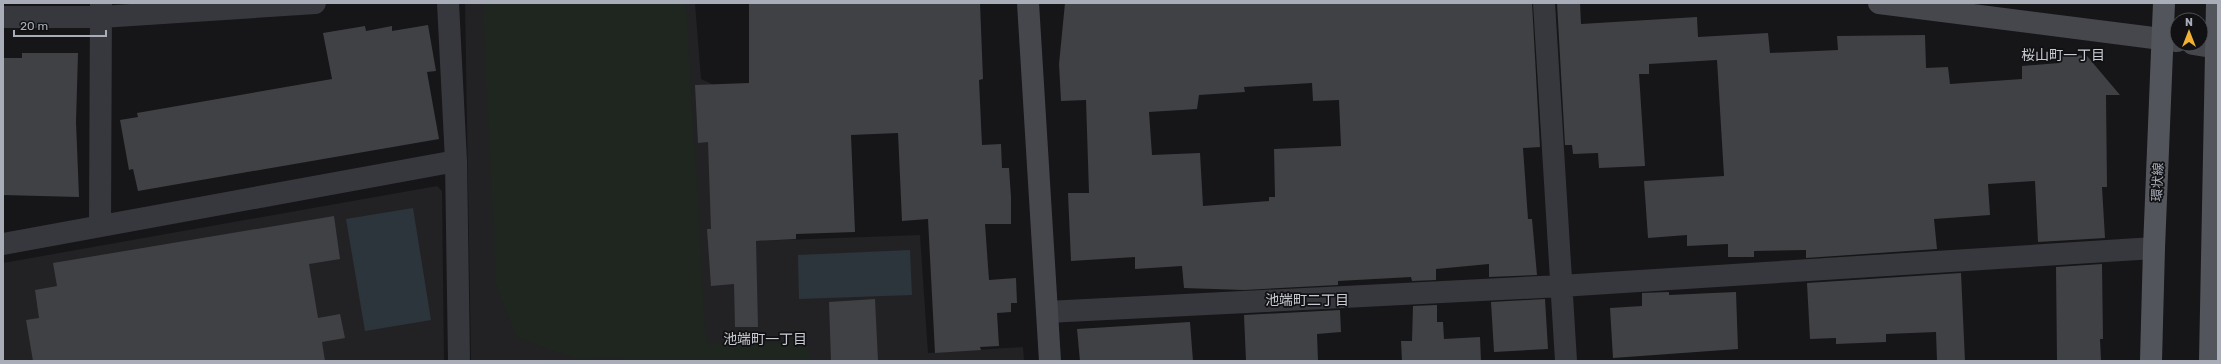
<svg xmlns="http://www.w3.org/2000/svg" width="2221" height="364" font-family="Rubik,'Noto Sans JP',sans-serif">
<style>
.built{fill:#222225}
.green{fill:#1e261f}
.water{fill:#2c353c}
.building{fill:#404145;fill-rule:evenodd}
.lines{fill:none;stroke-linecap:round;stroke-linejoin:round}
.street{stroke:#37383d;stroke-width:22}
.secondary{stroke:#45474d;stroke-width:22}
.primary{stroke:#53555c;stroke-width:22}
.labels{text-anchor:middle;stroke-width:3.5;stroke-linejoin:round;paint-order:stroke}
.street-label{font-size:13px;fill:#a8adb8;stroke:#111113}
.neighbourhood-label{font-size:14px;fill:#c9ccd4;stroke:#111113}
</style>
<rect width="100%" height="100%" fill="#161618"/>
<path class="built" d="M 465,3 L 695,3 L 701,79 L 716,86 L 742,217 L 758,241 L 920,235 L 928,353 L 1023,347 L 1024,361 L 471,361 Z
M 437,186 L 442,191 L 444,361 L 3,361 L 3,263 Z"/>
<path class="green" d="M 483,3 L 686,3 L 706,344 L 802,342 L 810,351 L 810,361 L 625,361 L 624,357 L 575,359 L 516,337 L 496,284 Z"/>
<path class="water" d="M 413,208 L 431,320 L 365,331 L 346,219 Z
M 910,250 L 912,295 L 799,299 L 798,255 Z"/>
<path class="building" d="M 749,3 L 980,3 L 983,79 L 979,80 L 982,145 L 1001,144 L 1002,168 L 1009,168 L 1011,197 L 1011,224 L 985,224 L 989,280 L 1016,278 L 1017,303 L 1011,303 L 1011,312 L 997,313 L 999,346 L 980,347 L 981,350 L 935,353 L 928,219 L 902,221 L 898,133 L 851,135 L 855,232 L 796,234 L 796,239 L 756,241 L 758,327 L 735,327 L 734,284 L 711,286 L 707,229 L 711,229 L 708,142 L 698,143 L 695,85 L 749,83 Z
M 1065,3 L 1532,3 L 1540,147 L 1523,148 L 1528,219 L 1532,219 L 1537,275 L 1489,277 L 1489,264 L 1436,269 L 1436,280 L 1412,281 L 1411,277 L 1338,281 L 1338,285 L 1244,290 L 1184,288 L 1182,266 L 1135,269 L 1135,257 L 1071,261 L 1068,193 L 1089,193 L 1086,100 L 1061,101 L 1059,64 ZM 1312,83 L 1313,101 L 1339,100 L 1341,146 L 1274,149 L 1275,197 L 1269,197 L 1269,201 L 1203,206 L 1200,153 L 1152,155 L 1149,112 L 1197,109 L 1199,95 L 1245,92 L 1244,87 Z
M 1557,3 L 1580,3 L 1581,24 L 1697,17 L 1698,37 L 1768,33 L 1770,53 L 1838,50 L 1837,36 L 1925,35 L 1926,68 L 1948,67 L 1950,84 L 2022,79 L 2022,66 L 2059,63 L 2059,54 L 2087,56 L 2120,95 L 2106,95 L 2107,187 L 2102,187 L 2105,238 L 2038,242 L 2035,181 L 1988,184 L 1990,215 L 1934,219 L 1937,249 L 1806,258 L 1806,250 L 1754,251 L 1754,257 L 1728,257 L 1728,244 L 1687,246 L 1687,235 L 1648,238 L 1644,181 L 1724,176 L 1717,60 L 1649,64 L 1649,74 L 1639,74 L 1645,166 L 1599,168 L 1598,153 L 1573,154 L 1572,145 L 1565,145 Z
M 428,25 L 436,71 L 427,72 L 439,139 L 138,191 L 133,169 L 129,170 L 120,120 L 138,117 L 137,113 L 332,79 L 323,33 L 365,26 L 366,31 L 392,26 L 392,31 Z
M 22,53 L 78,53 L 76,122 L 79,197 L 3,195 L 3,58 L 22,58 Z
M 334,216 L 340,259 L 309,264 L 318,318 L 340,314 L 345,338 L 322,342 L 325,361 L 33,361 L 26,320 L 39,318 L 35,290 L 57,286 L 53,263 Z
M 2102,264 L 2103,339 L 2100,339 L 2101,360 L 2057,361 L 2056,267 Z
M 1961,273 L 1965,361 L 1937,361 L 1936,332 L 1886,334 L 1886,342 L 1836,344 L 1836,338 L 1810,339 L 1807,283 Z
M 1669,292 L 1669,295 L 1736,292 L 1738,349 L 1613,358 L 1610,308 L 1642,306 L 1642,293 Z
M 875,299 L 878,361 L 831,361 L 829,302 Z
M 1545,299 L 1548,349 L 1494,352 L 1491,302 Z
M 1437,305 L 1437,322 L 1443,322 L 1444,339 L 1480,337 L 1481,361 L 1402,361 L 1401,341 L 1412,341 L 1413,306 Z
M 1340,310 L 1341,332 L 1317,334 L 1318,361 L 1246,361 L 1244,315 Z
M 1190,322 L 1193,361 L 1080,361 L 1077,329 Z"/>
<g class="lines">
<path class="street" d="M 448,3 L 456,161 L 459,361
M 1544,3 L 1566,361
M 3,17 L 101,17 L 315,3
M 100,226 L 101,3
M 3,244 L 456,161
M 1047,312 L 1561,286 L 2154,248"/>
<path class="secondary" d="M 1028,3 L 1050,361
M 1879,3 L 2177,41
M 2193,44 L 2218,48"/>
<path class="primary" d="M 2151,361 L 2154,248 L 2164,3
M 2210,361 L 2217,3"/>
</g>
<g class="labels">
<g class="street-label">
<text transform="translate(2157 182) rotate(-87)" y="5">環状線</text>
</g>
<g class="neighbourhood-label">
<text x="2063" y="60">桜山町一丁目</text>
<text x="1307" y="305">池端町二丁目</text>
<text x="765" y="344">池端町一丁目</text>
</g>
</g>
<rect width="2221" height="364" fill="none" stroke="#a8adb8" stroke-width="8"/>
<g transform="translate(2189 32)"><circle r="19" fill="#111113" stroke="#4d4f55"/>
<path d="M0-3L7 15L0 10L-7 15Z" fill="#f2b134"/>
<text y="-6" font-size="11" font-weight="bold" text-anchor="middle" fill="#a8adb8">N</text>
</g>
<path d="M14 30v6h92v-6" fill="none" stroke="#a8adb8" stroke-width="2"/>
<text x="20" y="30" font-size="12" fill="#a8adb8" stroke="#111113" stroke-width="3" paint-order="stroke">20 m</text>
</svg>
